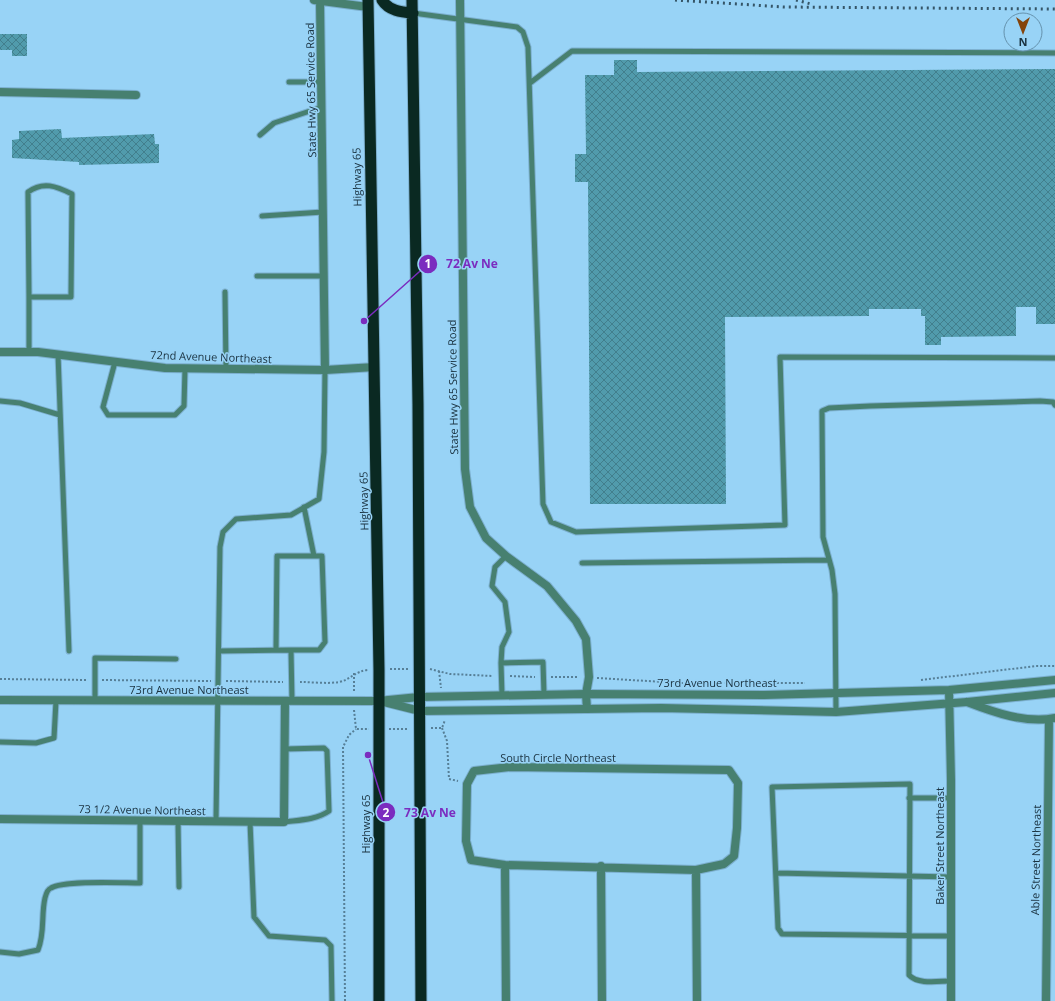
<svg xmlns="http://www.w3.org/2000/svg" width="1055" height="1001" font-family="'Open Sans',sans-serif">
<style>
.building{fill:url(#building-cross-hatch)}
.lines{fill:none;stroke-linecap:round;stroke-linejoin:round}
.service-casing{stroke:#7cafce;stroke-width:7}
.minor-casing{stroke:#7cafce;stroke-width:10}
.tertiary-casing{stroke:#7cafce;stroke-width:10}
.trunk-casing{stroke:#7cafce;stroke-width:13}
.path{stroke:#567f97;stroke-width:2;stroke-dasharray:2 2;stroke-linecap:butt}
.service{stroke:#478070;stroke-width:5}
.minor{stroke:#478070;stroke-width:8}
.tertiary{stroke:#478070;stroke-width:8}
.trunk{stroke:#0a2922;stroke-width:11}
.rail{stroke:#355567;stroke-width:3;stroke-dasharray:2 4;stroke-linecap:butt}
.labels{text-anchor:middle;stroke-width:3;stroke-linejoin:round;paint-order:stroke}
.street-label{font-size:11px;fill:#19313f;stroke:#98d3f6}
.leader{fill:none;stroke:#7b2cbf;stroke-width:1.5}
.callout-dot{fill:#7b2cbf;stroke:#98d3f6;stroke-width:1.5}
.mark-label{font-size:12px;text-anchor:middle;font-weight:bold;fill:#fff}
.callout-label{font-size:12px;text-anchor:middle;font-weight:bold;fill:#7b2cbf;stroke:#98d3f6;stroke-width:3;stroke-linejoin:round;paint-order:stroke}
</style>
<defs>
<pattern id="building-cross-hatch" width="8" height="8" patternUnits="userSpaceOnUse"><rect width="8" height="8" fill="#519bac"/><path d="M0 0l8 8M0 8l8-8" fill="none" stroke="#427f8d"/></pattern>
</defs>
<rect width="100%" height="100%" fill="#98d3f6"/>
<path class="building" d="M 0,34 L 27,34 L 27,56 L 12,56 L 12,50 L 0,50 Z
M 614,60 L 637,60 L 637,72 L 1055,69 L 1055,324 L 1036,324 L 1036,307 L 1016,307 L 1016,336 L 941,337 L 941,345 L 925,345 L 925,316 L 921,316 L 921,309 L 869,309 L 869,316 L 725,317 L 726,504 L 590,504 L 588,182 L 575,182 L 575,154 L 586,154 L 585,75 L 614,75 Z
M 61,129 L 62,138 L 154,134 L 155,144 L 159,144 L 159,163 L 79,165 L 79,162 L 12,158 L 12,140 L 19,139 L 19,131 Z"/>
<g class="lines">
<g class="service-casing">
<path id="service" d="M 413,13 L 517,27 L 523,32 L 528,47 L 543,504 L 551,522 L 576,532 L 785,525 L 780,357 L 1055,358
M 289,82 L 322,82
M 530,83 L 572,51 L 1055,53
M 260,135 L 274,123 L 322,107
M 262,216 L 323,212
M 257,276 L 324,276
M 225,292 L 226,369
M 29,297 L 28,192 C 43,181 56,186 72,194 L 71,297 L 29,297 L 29,352
M 58,354 L 69,651
M 115,362 L 103,407 L 108,415 L 175,415 L 184,406 L 185,369
M 0,401 L 20,403 L 60,415
M 582,563 L 829,560
M 276,650 L 277,556 L 314,556
M 291,650 L 319,650 L 325,642 L 322,556 L 314,556 L 304,507
M 219,651 L 291,650 L 292,701
M 501,663 L 502,647 L 509,632 L 505,602 L 492,586 L 495,567 L 506,556
M 502,695 L 501,663 L 543,662 L 544,694
M 95,701 L 95,658 L 176,659
M 836,712 L 835,594 L 832,570 L 823,537 L 822,411 L 829,408 L 870,406 L 1040,401 L 1053,402 L 1055,405
M 0,742 L 36,743 L 54,738 L 56,701
M 909,798 L 951,798
M 178,821 L 179,887
M 216,821 L 220,547 L 223,532 L 236,519 L 291,515 L 319,499 L 324,452 L 325,370
M 250,822 L 254,917 L 269,936 L 325,940 L 331,946 L 332,1001
M 284,822 C 299,820 316,820 329,811 L 327,751 L 324,748 L 285,749
M 776,873 L 951,877
M 0,952 L 19,954 L 38,950 C 45,933 41,915 45,898 C 46,894 48,889 51,888 C 64,880 122,883 140,883 L 140,820
M 951,981 C 939,981 918,985 909,975 L 910,784 L 772,787 L 778,928 L 782,934 L 951,936"/>
</g>
<g class="minor-casing">
<path id="minor" d="M 314,0 L 368,7
M 460,0 L 465,469 L 470,507 L 486,538 L 506,556 L 547,586 L 576,621 L 586,639 L 589,677 L 586,694 L 587,709
M 320,1 L 325,370
M 0,92 L 136,95
M 0,352 L 38,352 L 165,368 L 325,370 L 375,367
M 967,702 C 993,712 1026,724 1055,718
M 510,767 L 729,770 L 738,783 L 737,828 L 734,856 L 724,864 L 696,870 L 505,865 L 471,860 L 466,841 L 467,784 L 474,771 Z
M 0,819 L 284,822 L 285,701
M 505,865 L 506,1001
M 601,866 L 602,1001
M 696,870 L 697,1001
M 1046,1001 L 1049,719"/>
</g>
<g class="tertiary-casing">
<path id="tertiary" d="M 949,690 L 951,780 L 951,1001
M 0,700 L 378,701 L 419,697 L 586,694 L 764,695 L 949,690 L 1055,680
M 384,702 L 420,711 L 661,708 L 836,712 L 967,702 L 1055,693"/>
</g>
<g class="trunk-casing">
<path id="trunk" d="M 368,0 L 379,670 L 379,1001
M 382,0 C 389,11 401,12 413,13
M 412,0 L 418,404 L 421,1001"/>
</g>
<path class="path" d="M 390,669 L 408,669
M 430,669 L 450,674 L 493,676
M 439,671 L 441,688
M 354,673 L 354,692
M 510,676 L 535,677
M 551,677 L 579,677
M 597,678 L 681,683 L 805,683
M 0,679 L 87,680
M 102,680 L 211,681
M 921,680 L 1036,666 L 1055,666
M 226,681 L 283,682
M 300,682 C 312,682 327,684 339,682 C 350,680 355,671 368,670
M 354,710 L 356,729 L 369,729
M 431,728 L 442,728 L 445,720
M 442,728 L 447,741 L 449,779 L 458,781
M 389,729 L 409,729
M 345,1001 L 343,747 L 349,735 L 356,729"/>
<use href="#service" class="service"/>
<use href="#minor" class="minor"/>
<use href="#tertiary" class="tertiary"/>
<use href="#trunk" class="trunk"/>
<path class="rail" d="M 675,0 L 784,7 L 1055,9
M 796,0 L 811,4"/>
</g>
<g class="labels">
<g class="street-label">
<text transform="translate(311 90) rotate(-91)" y="4">State Hwy 65 Service Road</text>
<text transform="translate(357 177) rotate(-91)" y="4">Highway 65</text>
<text transform="translate(211 357) rotate(2)" y="4">72nd Avenue Northeast</text>
<text transform="translate(453 387) rotate(-91)" y="4">State Hwy 65 Service Road</text>
<text transform="translate(364 501) rotate(-91)" y="4">Highway 65</text>
<text x="717" y="687">73rd Avenue Northeast</text>
<text x="189" y="694">73rd Avenue Northeast</text>
<text x="558" y="762">South Circle Northeast</text>
<text transform="translate(142 810) rotate(1)" y="4">73 1/2 Avenue Northeast</text>
<text transform="translate(366 824) rotate(-90)" y="4">Highway 65</text>
<text transform="translate(940 846) rotate(-90)" y="4">Baker Street Northeast</text>
<text transform="translate(1036 860) rotate(-89)" y="4">Able Street Northeast</text>
</g>
</g>
<path class="leader" d="M364 321L428 264M368 755L386 812"/>
<g class="callout-dot">
<circle cx="364" cy="321" r="4"/>
<circle cx="368" cy="755" r="4"/>
<circle cx="428" cy="264" r="10"/>
<circle cx="386" cy="812" r="10"/>
</g>
<g class="mark-label">
<text x="428" y="268">1</text>
<text x="386" y="817">2</text>
</g>
<g class="callout-label">
<text x="472" y="268">72 Av Ne</text>
<text x="430" y="817">73 Av Ne</text>
</g>
<g transform="translate(1023 32) rotate(180)"><circle r="19" fill="#98d3f6" stroke="#6592ad"/>
<path d="M0-3L7 15L0 10L-7 15Z" fill="#84440c"/>
<text y="-6" font-size="11" font-weight="bold" text-anchor="middle" fill="#19313f">N</text>
</g>
</svg>
